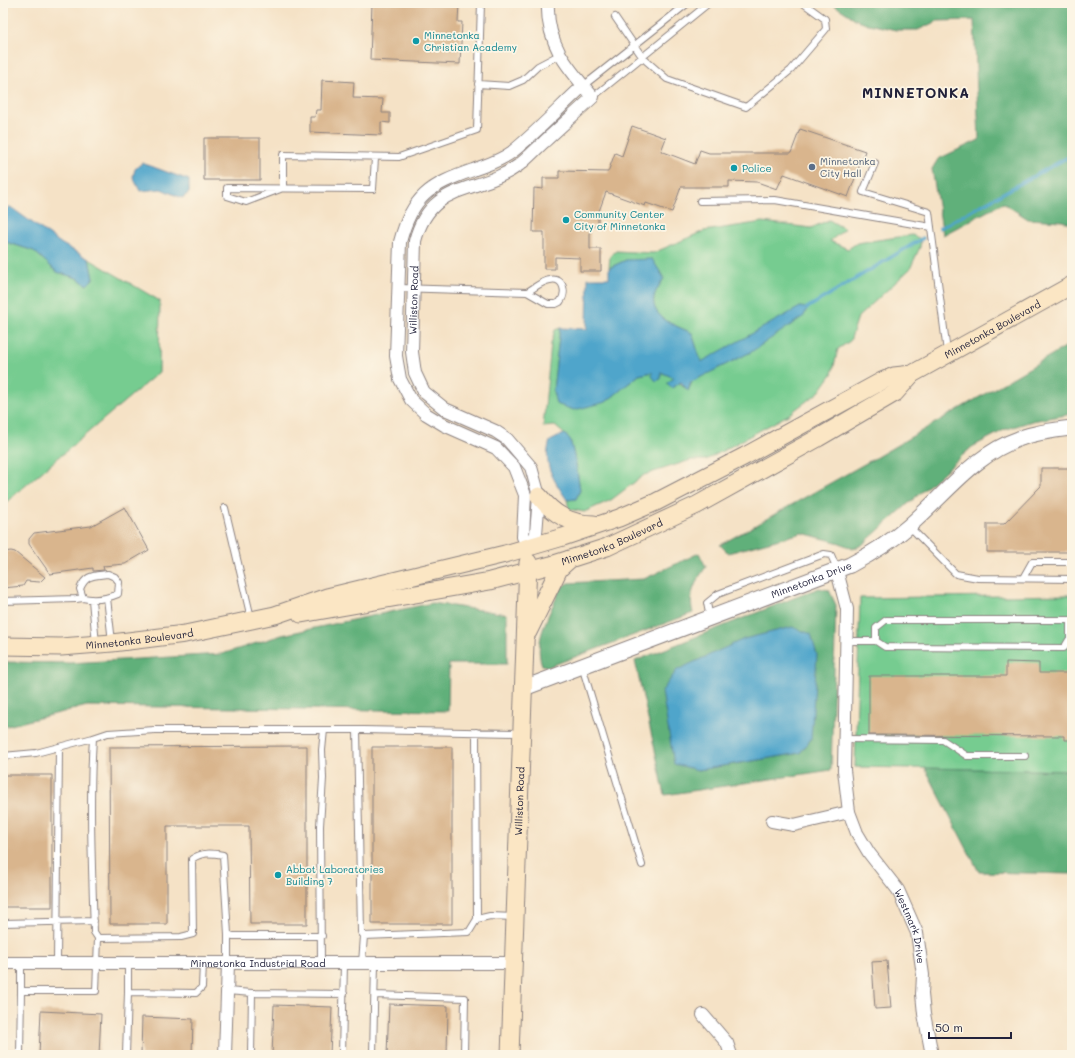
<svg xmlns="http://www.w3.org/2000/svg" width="1075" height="1058" font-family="Mali,sans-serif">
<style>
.green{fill:#76cc90;stroke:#4c7766}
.forest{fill:#60b07a;stroke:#41695a;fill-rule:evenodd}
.water{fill:#4fa5cb;stroke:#386483}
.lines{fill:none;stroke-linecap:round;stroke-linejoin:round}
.stream{stroke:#4fa5cb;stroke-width:3.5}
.building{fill:#d9b58d}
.service-casing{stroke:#8c8280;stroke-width:8}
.minor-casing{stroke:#8c8280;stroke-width:14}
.tertiary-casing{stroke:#8c8280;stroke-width:17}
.secondary-casing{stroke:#8c8280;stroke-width:19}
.service{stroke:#fff;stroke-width:6}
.minor{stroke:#fff;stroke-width:12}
.tertiary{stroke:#fff;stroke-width:15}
.secondary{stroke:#fbe6c4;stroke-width:17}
.culture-dot{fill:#0f9aa8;stroke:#fcf5e5;stroke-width:1.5}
.service-dot{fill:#5c6f8a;stroke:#fcf5e5;stroke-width:1.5}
.labels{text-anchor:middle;stroke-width:3.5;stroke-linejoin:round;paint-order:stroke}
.culture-label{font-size:10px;fill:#0d838f;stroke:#fcf5e5;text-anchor:start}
.service-label{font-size:10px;fill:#4e5e75;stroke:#fcf5e5;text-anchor:start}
.street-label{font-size:10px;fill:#22223b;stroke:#fcf5e5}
.district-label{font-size:14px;font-weight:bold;letter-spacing:1px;fill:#22223b;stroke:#fcf5e5}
</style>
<rect width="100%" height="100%" fill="#fcf5e5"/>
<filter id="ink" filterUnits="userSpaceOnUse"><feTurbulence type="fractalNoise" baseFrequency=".025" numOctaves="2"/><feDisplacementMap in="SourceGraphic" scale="8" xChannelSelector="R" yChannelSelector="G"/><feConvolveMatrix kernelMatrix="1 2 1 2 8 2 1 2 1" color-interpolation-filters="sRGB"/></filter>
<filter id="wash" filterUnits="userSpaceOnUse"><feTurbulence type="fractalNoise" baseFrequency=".012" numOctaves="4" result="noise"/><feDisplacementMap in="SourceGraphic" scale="16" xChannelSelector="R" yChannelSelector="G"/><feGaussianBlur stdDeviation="0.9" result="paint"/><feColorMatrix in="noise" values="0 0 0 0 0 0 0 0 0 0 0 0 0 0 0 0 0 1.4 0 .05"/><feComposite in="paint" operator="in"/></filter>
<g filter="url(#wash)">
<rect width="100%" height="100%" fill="#f5e2c6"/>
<path class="green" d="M 829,220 L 845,229 L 830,241 L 848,249 L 857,243 L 912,235 L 921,239 L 920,247 L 910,269 L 858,317 L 850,341 L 838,349 L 832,374 L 819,392 L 788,415 L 706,460 L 691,460 L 644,475 L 611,500 L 584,512 L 569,509 L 567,500 L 576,499 L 580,490 L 576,464 L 570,439 L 555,426 L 543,427 L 551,344 L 555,330 L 560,328 L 553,391 L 557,404 L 606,402 L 639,375 L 653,372 L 660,372 L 675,378 L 688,391 L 701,362 L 692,333 C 677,326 650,318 654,297 C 655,291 661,284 664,278 L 626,260 L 609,268 L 610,256 L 616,251 L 653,253 L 704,231 L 763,222 L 811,228 Z
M 3,241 L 34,251 L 57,272 L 77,278 L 87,285 L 93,279 L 89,259 L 160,301 L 159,372 L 4,504 Z
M 1072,595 L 1072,771 L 855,767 L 860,598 Z"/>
<path class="forest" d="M 831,3 L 1072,3 L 1072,224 L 1062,221 L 1028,219 L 1003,203 L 943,235 L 932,169 L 938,159 L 979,140 L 974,20 L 937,21 L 918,30 L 896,30 L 860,22 Z
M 1072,343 L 1072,414 L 1032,421 L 1004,430 L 972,447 L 862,545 L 853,549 L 840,543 L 802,533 L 728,553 L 720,545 L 875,458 Z
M 699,553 L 706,567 C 695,582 688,595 693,613 L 548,667 L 542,665 C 532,640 552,610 561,587 L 568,583 L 644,579 Z
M 819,588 L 829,590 L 836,605 L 831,770 L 665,795 L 635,661 ZM 811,739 L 800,753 L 698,770 Z
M 432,603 L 507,614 L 507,664 L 449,664 L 448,711 L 87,706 L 3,727 L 3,662 L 70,663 L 222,654 L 282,635 Z
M 925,768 L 1072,771 L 1072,874 L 979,872 Z"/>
<path class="water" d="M 142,163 L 189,180 L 189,193 L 182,198 L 161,189 L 140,191 L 133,177 L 135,169 Z
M 9,206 L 62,244 L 89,259 L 93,279 L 87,285 L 77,278 L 57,272 L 34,251 L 3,241 L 3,214 Z
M 652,259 L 664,278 C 661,284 655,291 654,297 C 650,318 677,326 692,333 L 701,362 L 800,307 L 807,308 L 804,316 L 751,352 L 691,382 L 688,391 L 681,382 L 672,388 L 667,383 L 674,378 L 661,372 L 661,379 L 656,381 L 652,376 L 652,372 L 639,375 L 606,402 L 574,410 L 556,404 L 553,391 L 560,328 L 587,329 L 588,278 L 609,278 L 609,268 L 626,260 Z
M 564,434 L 570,439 L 576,464 L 580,490 L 576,499 L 567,500 C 554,480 542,465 550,441 Z
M 792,627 L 811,634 L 817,655 L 811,739 L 800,753 L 698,770 L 674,764 L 662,691 L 677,670 L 744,639 Z"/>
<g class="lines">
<path class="stream" d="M 940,228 L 1072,155
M 807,308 L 923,238"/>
</g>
<g id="blocks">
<path class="building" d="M 372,3 L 459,3 L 458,22 L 462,22 L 460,64 L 370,60 Z
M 322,80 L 354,82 L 353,98 L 383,99 L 382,113 L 390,113 L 390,123 L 381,122 L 381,135 L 310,132 L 310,117 L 315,117 L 316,110 L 321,110 Z
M 632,126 L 666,138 L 661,151 L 695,164 L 700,150 L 709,153 L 791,153 L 800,129 L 865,151 L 848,197 L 784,174 L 777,189 L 757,182 L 729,181 L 729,187 L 681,187 L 672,212 L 646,203 L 645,206 L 606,192 L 598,214 L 598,226 L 590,226 L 590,249 L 601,249 L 601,271 L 580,271 L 580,258 L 555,257 L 555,269 L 544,269 L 544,232 L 533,232 L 534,188 L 543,189 L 543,178 L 559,178 L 559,171 L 608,172 L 615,153 L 622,156 Z
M 204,138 L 260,138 L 260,180 L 204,180 Z
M 1041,468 L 1072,468 L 1072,552 L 987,552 L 987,524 L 1004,524 L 1041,486 Z
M 125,507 L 149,550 L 125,564 L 103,566 L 104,570 L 93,571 L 93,568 L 50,574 L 29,544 L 29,539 L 34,533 L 91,526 Z
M 11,551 L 15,552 L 45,577 L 40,582 L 26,581 L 23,586 L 3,588 L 3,552 Z
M 1006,662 L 1039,663 L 1039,673 L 1072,673 L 1072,740 L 1064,740 L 1064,736 L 869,735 L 869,676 L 1006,676 Z
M 307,746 L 307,924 L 250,924 L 249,826 L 167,826 L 167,924 L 110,924 L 109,747 Z
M 372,747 L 452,747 L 452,924 L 372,924 Z
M 3,775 L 52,775 L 52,907 L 3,907 Z
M 887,961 L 891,1008 L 875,1009 L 872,962 Z
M 389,1004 L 448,1006 L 447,1055 L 387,1055 Z
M 274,1005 L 332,1007 L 330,1055 L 272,1055 Z
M 41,1011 L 101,1014 L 99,1055 L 39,1055 Z
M 142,1017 L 193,1019 L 192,1055 L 141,1055 Z"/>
</g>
</g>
<g filter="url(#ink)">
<use href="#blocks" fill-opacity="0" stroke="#8c8280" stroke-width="1"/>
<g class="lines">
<g class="service-casing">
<path id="service" d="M 615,17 L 643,58 L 667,79 L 746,107 L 791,70 L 826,29 L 825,19 L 803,3
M 478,84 L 509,86 L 523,80 L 538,66 L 559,55
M 583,86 L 688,3
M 593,97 L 709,3
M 875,163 L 863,192 L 929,212 L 947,352
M 283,188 L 283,155 L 399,157 L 477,130 L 481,3
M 283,188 L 246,202 L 227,196 L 227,188 L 373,189 L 375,158
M 700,201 L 775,200 L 931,227
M 399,288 L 527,292 L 548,304 L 556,304 L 560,302 C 567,293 564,277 550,280 C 542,281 534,288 527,292
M 225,508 L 251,618
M 909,526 L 956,574 L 978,578 L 1072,579
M 108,574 L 115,577 L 119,582 L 118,594 C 106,599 96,601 83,598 L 80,589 C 86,574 94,576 108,574 Z
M 1023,578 L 1032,562 L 1072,562
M 107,598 L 112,642
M 92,600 L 96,644
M 3,601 L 76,599 L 83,598
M 710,618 L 707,603 L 718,594 L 824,554 L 831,555 L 837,569
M 847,641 L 876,641 L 885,647 L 1064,648 L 1070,638 L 1070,620 L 886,620 L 876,628 L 876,641
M 582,666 L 642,865
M 357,730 L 361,932 L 364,936 L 362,963
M 845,739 L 943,740 L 967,756 L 1025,756
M 3,756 L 36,753 L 93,738
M 477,919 L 490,916 L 514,917
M 3,923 L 94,921
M 364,936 L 469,932 L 477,919 L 476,732
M 98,938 L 181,937 L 193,934 L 192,859 C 202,852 211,853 223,855 L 228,934 L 233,936 L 322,936
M 21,963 L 21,991 L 96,991 L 98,938 L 94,932 C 92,867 89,802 93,738 L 108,733 L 155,730 L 363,730 L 520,733
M 57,963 L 59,747
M 128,963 L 128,992 L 196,993 L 202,987 L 203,963
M 228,963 L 228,934
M 321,963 L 320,826 L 323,778 L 322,750 L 324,730
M 227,991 L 252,993 L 251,1055
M 252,993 L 344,994
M 375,995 L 465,998 L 464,1055
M 20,1055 L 21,991
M 126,1055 L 128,992
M 342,1055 L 344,963
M 373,1055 L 375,963"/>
</g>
<g class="minor-casing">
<g id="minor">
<path id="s1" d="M 529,547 L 536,534 L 539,496 L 531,467 L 507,439 L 495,431 L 445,409 L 424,392 L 415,373 L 412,352 L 415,241 C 431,180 478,195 519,165 C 528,158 536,149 544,142 C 560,127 577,112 593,97 C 568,68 546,44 548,3"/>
<path d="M 529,547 L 523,537 L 525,495 L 514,467 L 496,448 L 444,425 L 426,414 L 411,400 L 400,379 L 396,356 L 400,242 C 412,196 430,185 473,170 C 486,165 500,161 512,152 C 536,133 560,107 583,86"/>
<path id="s2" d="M 837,571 L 847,609 L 844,770 L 849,812 L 857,833 L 869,853 L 898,890 L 917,933 L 923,975 L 922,994 L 924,1014 L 932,1055"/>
<path d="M 772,821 L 794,825 L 849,812"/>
<path id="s3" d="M 3,963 L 514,963"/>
<path d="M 703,1015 L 727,1043 L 731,1055"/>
<path d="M 225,1055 L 228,963"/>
</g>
</g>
<g class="tertiary-casing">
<g id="tertiary">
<path id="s4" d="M 524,688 L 850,565 C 871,554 891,542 909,526 C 945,495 974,454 1021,438 C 1037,432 1055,430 1072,428"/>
</g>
</g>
<g class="secondary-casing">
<g id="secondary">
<path d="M 539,496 C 554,515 570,524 594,524"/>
<path id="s5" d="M 301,614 L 490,581 L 551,565 L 607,547 L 697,505 L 818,438 L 895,393 L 912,374 L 1072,285"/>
<path d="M 528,632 L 559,569 L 570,559"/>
<path id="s6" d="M 3,646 L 61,647 L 112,643 L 185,634 L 275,615 L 327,597 L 505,554 L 563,537 L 619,518 L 656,502 L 745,456 L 882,381 L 894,376 L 912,374"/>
<path id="s7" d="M 510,1055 L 528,562"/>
</g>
</g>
<use href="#service" class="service"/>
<use href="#minor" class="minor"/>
<use href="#tertiary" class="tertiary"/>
<use href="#secondary" class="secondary"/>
</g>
</g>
<g class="culture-dot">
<circle cx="416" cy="41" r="4"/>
<circle cx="734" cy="168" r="4"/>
<circle cx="566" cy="220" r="4"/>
<circle cx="278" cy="875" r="4"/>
</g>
<circle class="service-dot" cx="812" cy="167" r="4"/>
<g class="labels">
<g class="culture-label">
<text x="424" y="39">Minnetonka<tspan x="424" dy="12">Christian Academy</tspan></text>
<text x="742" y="172">Police</text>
<text x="574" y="218">Community Center<tspan x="574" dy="12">City of Minnetonka</tspan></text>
<text x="286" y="873">Abbot Laboratories<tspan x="286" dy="12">Building 7</tspan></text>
</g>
<g class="service-label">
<text x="820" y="165">Minnetonka<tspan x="820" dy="12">City Hall</tspan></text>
</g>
<g class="street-label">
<text dy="4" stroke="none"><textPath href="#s1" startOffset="310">Williston Road</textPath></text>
<text dy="4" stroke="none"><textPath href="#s5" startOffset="758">Minnetonka Boulevard</textPath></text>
<text dy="4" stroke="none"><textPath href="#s5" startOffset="320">Minnetonka Boulevard</textPath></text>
<text dy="4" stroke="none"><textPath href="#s4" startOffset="307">Minnetonka Drive</textPath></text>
<text dy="4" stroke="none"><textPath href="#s6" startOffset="137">Minnetonka Boulevard</textPath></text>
<text dy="4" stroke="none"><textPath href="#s7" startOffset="254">Williston Road</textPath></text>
<text dy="4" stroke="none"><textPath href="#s2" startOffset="374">Westmark Drive</textPath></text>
<text dy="4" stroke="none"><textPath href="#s3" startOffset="255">Minnetonka Industrial Road</textPath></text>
</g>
<g class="district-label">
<text x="916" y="98">MINNETONKA</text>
</g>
</g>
<rect width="1075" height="1058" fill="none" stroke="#fcf5e5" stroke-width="16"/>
<path d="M929 1032v6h82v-6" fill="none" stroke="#22223b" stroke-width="2"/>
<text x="935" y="1032" font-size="12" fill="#22223b" stroke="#fcf5e5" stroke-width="3" paint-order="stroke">50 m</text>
</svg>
